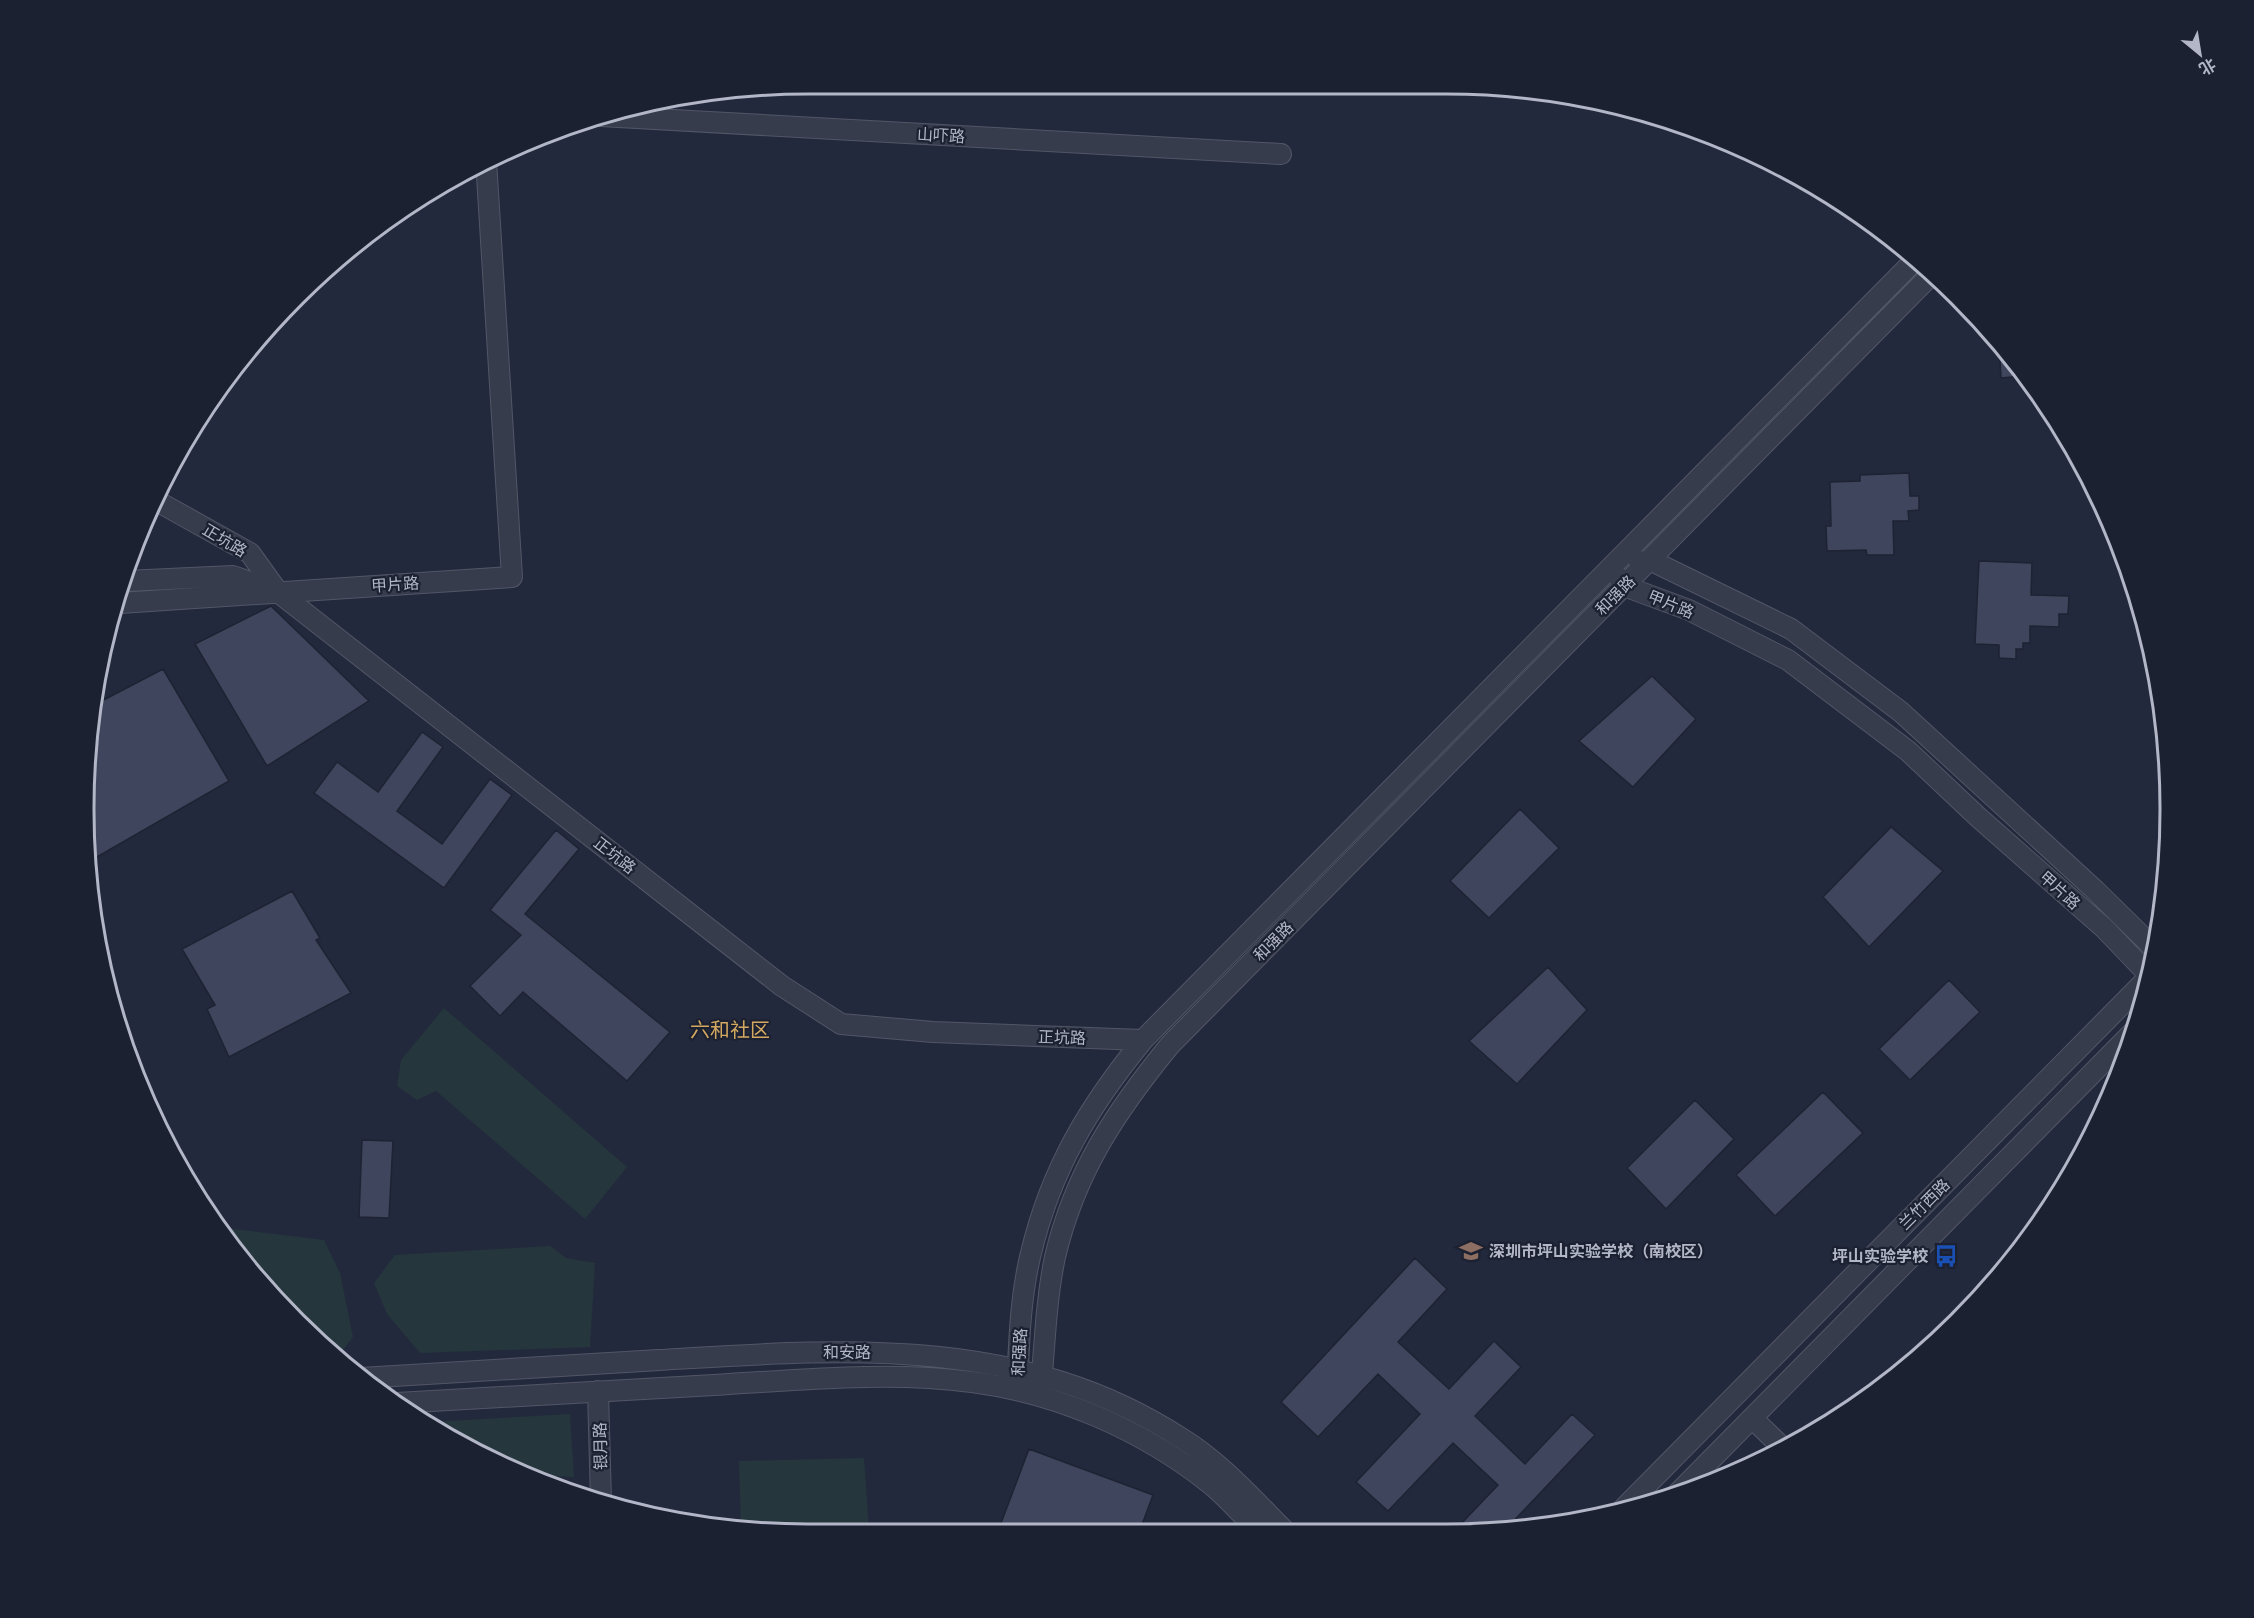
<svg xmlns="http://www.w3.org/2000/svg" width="2254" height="1618" font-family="'Space Grotesk','Noto Sans SC',sans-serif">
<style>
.green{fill:#25363d}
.building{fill:#3f455c;stroke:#1e2333;stroke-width:1.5}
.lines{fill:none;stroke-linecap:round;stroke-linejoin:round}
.minor-casing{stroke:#525667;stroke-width:22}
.minor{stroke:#373c4c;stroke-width:20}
.labels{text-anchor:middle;stroke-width:4.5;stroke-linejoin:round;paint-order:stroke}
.street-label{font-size:16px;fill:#b2b6c7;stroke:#1c2131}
.poi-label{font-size:16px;font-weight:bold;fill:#b2b6c7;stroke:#1c2131;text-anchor:start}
.quarter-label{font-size:20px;fill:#d3a861;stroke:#1c2131}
.rim{fill:none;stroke:#b2b6c7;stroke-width:3}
</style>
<rect width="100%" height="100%" fill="#23293c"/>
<path class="green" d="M 444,1008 L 627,1167 L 585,1219 L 436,1091 L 417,1100 L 397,1086 L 401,1060 Z
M 224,1228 L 324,1240 L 340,1273 L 353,1337 L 338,1356 L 264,1287 Z
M 550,1246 L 566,1258 L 595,1263 L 590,1347 L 420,1353 L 387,1314 L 374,1283 L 395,1255 Z
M 570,1414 L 574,1477 L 530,1475 L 489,1459 L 429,1422 Z
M 864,1458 L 869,1528 L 741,1529 L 739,1461 Z"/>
<path class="building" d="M 1999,343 L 2012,361 L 2022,376 L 2001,378 Z
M 1909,473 L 1910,496 L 1919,496 L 1919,510 L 1908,511 L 1909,521 L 1893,521 L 1894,555 L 1867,555 L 1866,550 L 1827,551 L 1826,526 L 1831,526 L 1830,482 L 1860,481 L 1860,475 Z
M 1979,561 L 2032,563 L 2031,595 L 2069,596 L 2068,614 L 2059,614 L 2059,627 L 2030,626 L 2030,643 L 2023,643 L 2023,649 L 2016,649 L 2016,659 L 1999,658 L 1999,645 L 1975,644 Z
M 271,606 L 369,701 L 267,766 L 195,644 Z
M 163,669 L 229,781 L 90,861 L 90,714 L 92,706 Z
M 1652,676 L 1696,719 L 1633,787 L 1579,741 Z
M 422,732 L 443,747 L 397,811 L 442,844 L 490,779 L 512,795 L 444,888 L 314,793 L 337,762 L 378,792 Z
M 1520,809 L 1559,848 L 1489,918 L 1450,881 Z
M 1891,827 L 1943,871 L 1869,947 L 1823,897 Z
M 556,830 L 579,849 L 525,914 L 670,1032 L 627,1081 L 523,992 L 500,1016 L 470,986 L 521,935 L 490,910 Z
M 292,891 L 320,938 L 316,940 L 351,993 L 229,1057 L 207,1009 L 215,1005 L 182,949 Z
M 1548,967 L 1587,1010 L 1517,1084 L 1469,1041 Z
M 1949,980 L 1980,1012 L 1910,1080 L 1879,1049 Z
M 1823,1092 L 1863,1133 L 1775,1216 L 1736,1175 Z
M 1695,1100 L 1734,1139 L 1666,1209 L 1627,1168 Z
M 362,1140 L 393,1141 L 389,1218 L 359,1217 Z
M 1415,1258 L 1447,1289 L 1398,1342 L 1449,1389 L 1494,1341 L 1521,1367 L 1475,1416 L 1525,1464 L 1572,1414 L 1595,1435 L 1507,1528 L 1457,1528 L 1498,1485 L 1453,1443 L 1388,1511 L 1356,1482 L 1420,1414 L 1378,1374 L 1318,1437 L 1281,1402 Z
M 1029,1449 L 1153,1495 L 1140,1530 L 998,1531 Z"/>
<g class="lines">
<g class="minor-casing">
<path id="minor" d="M 601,116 L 1281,154
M 155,500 L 250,553 L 278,592 L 782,986 L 841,1024 L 933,1032 L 1143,1040
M 1639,562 L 1650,560 L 1791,629 L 1901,712 L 2096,891 L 2153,947
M 1619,578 L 1624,586 L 1689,610 L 1788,660 L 1908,751 L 1978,817 L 2104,928 L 2149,975
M 126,581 L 233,576 L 272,590
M 120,603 L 512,577 L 486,160
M 361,1378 C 460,1372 559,1366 659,1360 C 841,1349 1020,1334 1181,1438 C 1220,1462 1251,1497 1283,1529
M 1017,1390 C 1019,1344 1020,1297 1031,1253 C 1051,1169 1089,1106 1143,1040 L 1915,260
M 1017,1390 L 1042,1375 C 1045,1336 1047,1295 1055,1257 C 1075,1172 1116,1111 1170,1045 L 1931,275
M 598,1391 L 601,1502
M 397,1403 C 503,1396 609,1391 714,1385 C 800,1380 887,1371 972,1382 C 1057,1393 1140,1429 1208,1482 C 1225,1495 1241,1514 1256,1529
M 1752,1418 L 1783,1448
M 1675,1496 L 2132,1033
M 1624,1508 L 2149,977"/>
</g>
<use href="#minor" class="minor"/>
</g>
<defs>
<g id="school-bare" transform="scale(1.8)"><path d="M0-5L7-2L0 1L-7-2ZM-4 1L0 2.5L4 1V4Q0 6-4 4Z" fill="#8d6e63" stroke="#1c2131" stroke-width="2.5" paint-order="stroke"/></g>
<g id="bus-bare" transform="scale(1.8)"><path d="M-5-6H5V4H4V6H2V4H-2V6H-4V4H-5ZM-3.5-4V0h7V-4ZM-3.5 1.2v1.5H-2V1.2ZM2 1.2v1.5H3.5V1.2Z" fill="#1a4fb4" stroke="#1c2131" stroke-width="2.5" paint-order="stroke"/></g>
</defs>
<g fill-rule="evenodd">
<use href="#school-bare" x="1471" y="1251"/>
<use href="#bus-bare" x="1946" y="1256"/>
</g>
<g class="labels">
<g class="street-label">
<text transform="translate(941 135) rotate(3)" y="6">山吓路</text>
<text transform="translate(225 540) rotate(31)" y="6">正坑路</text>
<text transform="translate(395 584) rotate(-4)" y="6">甲片路</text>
<text transform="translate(1615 595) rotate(-45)" y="6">和强路</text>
<text transform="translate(1671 604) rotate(22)" y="6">甲片路</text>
<text transform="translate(615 855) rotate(38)" y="6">正坑路</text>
<text transform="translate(2060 890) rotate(42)" y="6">甲片路</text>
<text transform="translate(1273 941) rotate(-45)" y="6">和强路</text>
<text transform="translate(1062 1037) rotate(2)" y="6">正坑路</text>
<text transform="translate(1924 1204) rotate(-45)" y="6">兰竹西路</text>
<text x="847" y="1358">和安路</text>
<text transform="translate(1019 1352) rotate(-87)" y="6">和强路</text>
<text transform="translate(600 1446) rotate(-91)" y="6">银月路</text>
</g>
<g class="poi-label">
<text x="1489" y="1257">深圳市坪山实验学校（南校区）</text>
<text x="1928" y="1262" text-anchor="end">坪山实验学校</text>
</g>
<g class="quarter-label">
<text x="730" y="1037">六和社区</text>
</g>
</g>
<path d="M0 0H2254V1618H0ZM808 94H1446A714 714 0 0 1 2160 808V810A714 714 0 0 1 1446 1524H808A714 714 0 0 1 94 810V808A714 714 0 0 1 808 94Z" fill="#1c2131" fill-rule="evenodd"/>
<path class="rim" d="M808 94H1446A714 714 0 0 1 2160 808V810A714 714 0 0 1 1446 1524H808A714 714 0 0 1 94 810V808A714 714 0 0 1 808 94Z"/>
<g transform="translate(2200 54) rotate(150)" stroke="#1c2131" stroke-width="4.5" paint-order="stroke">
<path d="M0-4.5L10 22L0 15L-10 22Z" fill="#b2b6c7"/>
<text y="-9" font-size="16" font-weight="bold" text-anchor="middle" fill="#b2b6c7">北</text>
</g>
</svg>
